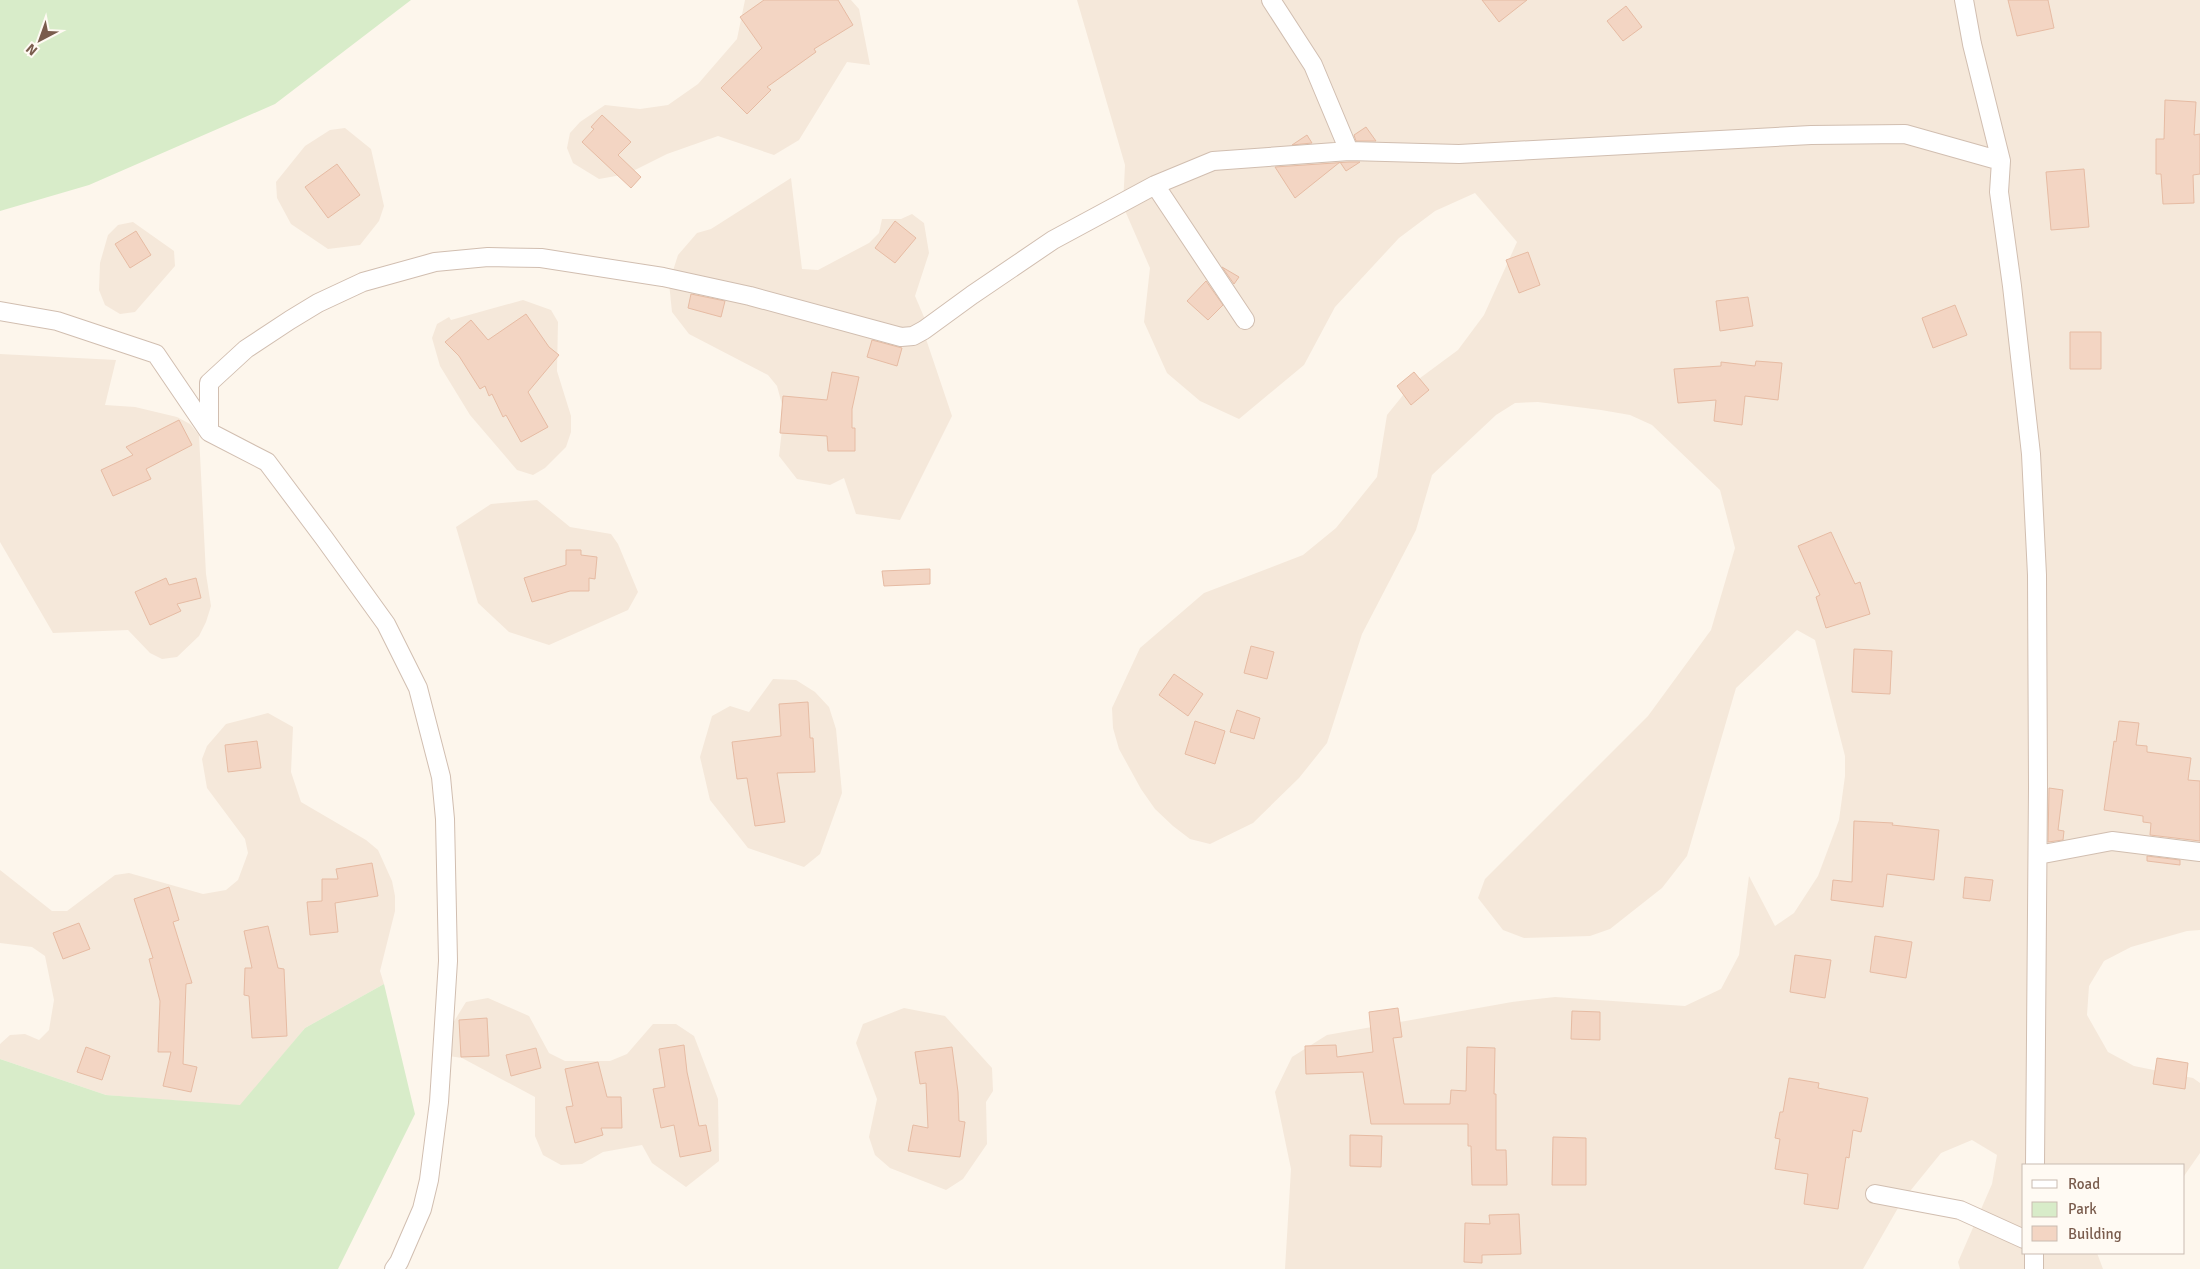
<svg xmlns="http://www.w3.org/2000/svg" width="2200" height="1269" font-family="Signika,sans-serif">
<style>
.residential{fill:#f5e8da}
.green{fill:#d8ecc9}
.building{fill:#f3d5c3;stroke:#e6bba3}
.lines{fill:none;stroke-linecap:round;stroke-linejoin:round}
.minor-casing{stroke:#d1beb0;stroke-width:20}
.minor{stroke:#fff;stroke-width:18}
</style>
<rect width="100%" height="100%" fill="#fdf6ec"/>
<path class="residential" d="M 745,0 L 851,0 L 859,9 L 870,65 L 847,62 L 799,140 L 774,155 L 718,136 L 667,154 L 627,174 L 599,179 L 573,163 L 567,148 L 570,133 L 580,122 L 605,105 L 640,109 L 668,105 L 698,84 L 737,39 Z
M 1077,0 L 2200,0 L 2200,930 L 2187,931 L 2131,947 L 2104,961 L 2089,986 L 2087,1015 L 2108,1052 L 2134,1066 L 2193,1078 L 2200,1083 L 2200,1153 L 2184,1176 L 2184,1165 L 2024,1165 L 2024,1253 L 2097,1253 L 2103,1269 L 1960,1269 L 1958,1262 L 1992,1184 L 1997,1155 L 1972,1140 L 1941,1153 L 1902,1201 L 1863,1269 L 1285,1269 L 1291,1169 L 1275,1092 L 1292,1057 L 1327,1035 L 1512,1002 L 1555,997 L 1685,1006 L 1721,989 L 1739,955 L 1749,876 L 1775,926 L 1794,913 L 1818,876 L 1839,820 L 1845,776 L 1845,756 L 1815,640 L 1797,630 L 1736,688 L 1687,856 L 1662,888 L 1610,929 L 1590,936 L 1524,938 L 1503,930 L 1478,898 L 1485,879 L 1648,716 L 1711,630 L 1735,548 L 1720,490 L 1652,425 L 1630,415 L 1601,410 L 1538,402 L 1515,403 L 1496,415 L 1432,475 L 1416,530 L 1362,634 L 1327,743 L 1299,778 L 1253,823 L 1210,844 L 1190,839 L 1173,826 L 1155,809 L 1141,789 L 1119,749 L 1113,728 L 1112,708 L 1140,648 L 1204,593 L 1303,555 L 1336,528 L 1377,477 L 1387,415 L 1412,384 L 1458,350 L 1484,315 L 1517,242 L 1475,193 L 1435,211 L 1399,238 L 1335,307 L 1304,365 L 1239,419 L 1200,401 L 1167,373 L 1144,322 L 1150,268 L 1123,206 L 1125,165 Z
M 345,128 L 371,149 L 384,206 L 379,221 L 360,245 L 328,249 L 291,224 L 277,198 L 276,182 L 305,146 L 330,130 Z
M 791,178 L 802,269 L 818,270 L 869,243 L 879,233 L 882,219 L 901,219 L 912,214 L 924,223 L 929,253 L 915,296 L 927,324 L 926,339 L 952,416 L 900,520 L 856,514 L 844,478 L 830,485 L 797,479 L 779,456 L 784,412 L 777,386 L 768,375 L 689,334 L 672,312 L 669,283 L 678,255 L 697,233 L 711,229 Z
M 133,222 L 174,251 L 175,266 L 135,312 L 120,314 L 105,305 L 99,290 L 100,263 L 108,235 L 118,225 Z
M 523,300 L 551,310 L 558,322 L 557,371 L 571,416 L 571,432 L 566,447 L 545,468 L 533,475 L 517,470 L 470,415 L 440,366 L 432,338 L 437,324 L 449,317 L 451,320 Z
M 0,354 L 116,360 L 105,405 L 135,407 L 177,417 L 190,424 L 199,435 L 206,574 L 211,606 L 206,622 L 199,636 L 177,657 L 162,659 L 150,653 L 128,630 L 53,633 L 0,542 Z
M 537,500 L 570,527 L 611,534 L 618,544 L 638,592 L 628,610 L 549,645 L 509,632 L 478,603 L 456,527 L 491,504 Z
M 773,679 L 796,680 L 815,692 L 829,707 L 836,729 L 842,793 L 820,854 L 804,867 L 748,848 L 710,800 L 700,757 L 712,716 L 730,706 L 749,712 Z
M 268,713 L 293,727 L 291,772 L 301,802 L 366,840 L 378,850 L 392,881 L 395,896 L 395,911 L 380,971 L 384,984 L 305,1028 L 241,1106 L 106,1095 L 0,1059 L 0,1044 L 10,1035 L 25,1034 L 39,1040 L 49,1030 L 54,1000 L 45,956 L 32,947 L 0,943 L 0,870 L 52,911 L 67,911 L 115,875 L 129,873 L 203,894 L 226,890 L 238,880 L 248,853 L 245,839 L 207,788 L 202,759 L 207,746 L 226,724 Z
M 488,998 L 529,1016 L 549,1053 L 565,1061 L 610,1061 L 627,1054 L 653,1024 L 676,1024 L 694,1036 L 718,1099 L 719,1161 L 686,1187 L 652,1163 L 642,1145 L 603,1152 L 582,1164 L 561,1165 L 543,1155 L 535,1136 L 535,1097 L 462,1058 L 442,1055 L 445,1036 L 466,1002 Z
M 904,1008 L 945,1016 L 992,1068 L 993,1091 L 986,1102 L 987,1144 L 963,1179 L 946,1190 L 890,1168 L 875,1155 L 869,1137 L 877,1099 L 856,1043 L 863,1024 Z"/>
<path class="green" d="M 0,0 L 411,0 L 275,104 L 89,185 L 0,211 Z
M 384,984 L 415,1114 L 338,1269 L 0,1269 L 0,1059 L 106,1095 L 240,1105 L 305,1028 Z"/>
<path class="building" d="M 764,0 L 838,0 L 853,25 L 814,49 L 816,52 L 767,87 L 771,90 L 747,114 L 721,88 L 762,48 L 740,17 Z
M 1482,0 L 1527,0 L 1499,22 Z
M 2008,0 L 2048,0 L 2054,28 L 2017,36 Z
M 1626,6 L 1642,27 L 1623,41 L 1607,21 Z
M 2165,100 L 2196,102 L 2194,135 L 2200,134 L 2200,174 L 2193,175 L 2194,203 L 2163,204 L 2161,174 L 2156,174 L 2156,139 L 2164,139 Z
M 602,115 L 631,142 L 618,155 L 641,177 L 631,188 L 582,142 L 594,129 L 591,127 Z
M 1366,127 L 1376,141 L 1356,141 L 1354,135 Z
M 1307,135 L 1312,143 L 1292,145 Z
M 1340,162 L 1295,198 L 1275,167 L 1349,162 L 1360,162 L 1346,171 Z
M 337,164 L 360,195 L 328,218 L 305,187 Z
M 2084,169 L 2089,227 L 2051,230 L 2046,172 Z
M 895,221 L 916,238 L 895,263 L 875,248 Z
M 136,231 L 151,255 L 130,268 L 115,244 Z
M 1528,252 L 1540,285 L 1519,293 L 1506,260 Z
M 1222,267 L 1239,277 L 1234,284 Z
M 1206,281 L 1223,305 L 1208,320 L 1187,301 Z
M 691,294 L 725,301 L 721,317 L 688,308 Z
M 1748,297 L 1753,326 L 1720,331 L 1716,301 Z
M 1955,305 L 1967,335 L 1933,348 L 1922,318 Z
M 526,314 L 549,347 L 559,355 L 528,392 L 548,427 L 521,442 L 506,415 L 503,417 L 492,394 L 489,396 L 485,386 L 480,389 L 459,356 L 445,342 L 471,320 L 488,340 Z
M 2070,332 L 2101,332 L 2101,369 L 2070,369 Z
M 872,340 L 902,348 L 897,366 L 867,357 Z
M 1756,361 L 1782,363 L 1778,400 L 1745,396 L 1742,425 L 1714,421 L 1716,400 L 1678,403 L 1674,369 L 1721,366 L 1721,362 L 1755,366 Z
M 832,372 L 859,377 L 852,409 L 852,428 L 855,428 L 855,451 L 828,451 L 827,436 L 780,433 L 783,396 L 827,400 Z
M 1414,372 L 1429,390 L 1411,405 L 1397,386 Z
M 179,420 L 192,445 L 146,469 L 151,479 L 113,496 L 101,470 L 133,455 L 126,447 Z
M 1831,532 L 1855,584 L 1860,582 L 1870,614 L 1826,628 L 1816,597 L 1820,595 L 1798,546 Z
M 566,550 L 581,550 L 581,555 L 597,557 L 595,579 L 589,578 L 589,591 L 570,591 L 532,602 L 524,578 L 566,565 Z
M 930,569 L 930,584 L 884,586 L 882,571 Z
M 166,578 L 169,585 L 196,578 L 201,598 L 177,604 L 181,611 L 150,625 L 135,592 Z
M 1251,646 L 1274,652 L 1267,679 L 1244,673 Z
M 1854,649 L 1892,651 L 1890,694 L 1852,692 Z
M 1174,674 L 1203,694 L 1188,716 L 1159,695 Z
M 808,702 L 810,738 L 813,738 L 815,772 L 777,773 L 785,822 L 755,826 L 747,778 L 737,779 L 732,742 L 781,736 L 779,704 Z
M 1237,710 L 1260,718 L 1254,739 L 1230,732 Z
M 1195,721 L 1225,731 L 1215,764 L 1185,754 Z
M 2119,721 L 2139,723 L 2136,745 L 2147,746 L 2147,752 L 2191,758 L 2188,780 L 2200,781 L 2200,841 L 2150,835 L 2151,823 L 2143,822 L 2143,816 L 2104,810 L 2114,741 L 2116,742 Z
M 257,741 L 261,768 L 228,772 L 225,745 Z
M 2049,788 L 2063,790 L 2058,830 L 2064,831 L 2063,840 L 2048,842 Z
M 1854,821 L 1893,823 L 1892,825 L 1939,830 L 1934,880 L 1887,874 L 1883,907 L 1831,900 L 1833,880 L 1852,882 Z
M 2147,856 L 2180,860 L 2180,865 L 2147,861 Z
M 372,863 L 378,896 L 335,903 L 338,932 L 310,935 L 307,902 L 322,901 L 322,879 L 338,879 L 336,869 Z
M 1965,877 L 1993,880 L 1990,901 L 1963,898 Z
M 169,887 L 179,920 L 173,922 L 192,983 L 186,984 L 183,1064 L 197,1067 L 191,1092 L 163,1086 L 171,1052 L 158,1052 L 160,1001 L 149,959 L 153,958 L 134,899 Z
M 79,923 L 90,949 L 63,959 L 53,933 Z
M 268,926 L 278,968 L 284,969 L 287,1036 L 252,1038 L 249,996 L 244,995 L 245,968 L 252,968 L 244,931 Z
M 1875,936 L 1912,942 L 1906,978 L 1870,972 Z
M 1795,955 L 1831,960 L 1825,998 L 1790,992 Z
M 1398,1008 L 1402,1037 L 1393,1038 L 1404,1104 L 1450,1104 L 1451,1090 L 1466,1091 L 1467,1047 L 1495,1048 L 1494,1094 L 1496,1094 L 1496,1150 L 1506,1150 L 1507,1185 L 1472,1185 L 1471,1146 L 1468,1146 L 1468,1124 L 1371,1124 L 1363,1072 L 1306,1074 L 1305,1046 L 1336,1045 L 1337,1057 L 1373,1052 L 1369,1012 Z
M 1572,1011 L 1600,1012 L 1600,1040 L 1571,1039 Z
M 487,1018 L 489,1056 L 461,1057 L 459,1020 Z
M 684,1045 L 687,1072 L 699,1126 L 706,1125 L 711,1151 L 680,1157 L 674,1125 L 661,1128 L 653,1089 L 665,1087 L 659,1049 Z
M 86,1047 L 110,1056 L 102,1080 L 77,1072 Z
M 952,1047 L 958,1092 L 959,1121 L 965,1122 L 960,1157 L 908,1151 L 913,1125 L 928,1128 L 926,1083 L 920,1084 L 915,1052 Z
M 536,1048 L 541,1068 L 511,1076 L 506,1055 Z
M 2157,1058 L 2188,1063 L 2185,1089 L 2153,1084 Z
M 598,1062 L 607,1097 L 621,1097 L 622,1128 L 601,1128 L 603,1135 L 575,1143 L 566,1107 L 573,1106 L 565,1069 Z
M 1789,1078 L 1819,1083 L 1818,1088 L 1868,1098 L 1861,1132 L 1853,1130 L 1849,1158 L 1846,1157 L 1838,1209 L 1804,1204 L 1808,1174 L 1775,1169 L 1780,1139 L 1775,1138 L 1780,1112 L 1783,1112 Z
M 1350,1135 L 1382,1136 L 1381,1167 L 1350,1166 Z
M 1553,1137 L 1586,1138 L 1586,1185 L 1552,1185 Z
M 1519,1214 L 1521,1254 L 1482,1255 L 1482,1263 L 1464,1262 L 1465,1223 L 1490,1224 L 1489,1215 Z"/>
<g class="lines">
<g class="minor-casing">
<path id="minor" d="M 1271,0 L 1313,65 L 1349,151
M 1964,0 L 1972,44 L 2001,161 L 1999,192 L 2012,286 L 2031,454 L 2037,575 L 2038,787 L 2035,1165
M 1155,185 L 1245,320
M 0,311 L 57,321 L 156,354 L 209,432 L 267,462 L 324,538 L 386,624 L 418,688 L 441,777 L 445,819 L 448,961 L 439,1102 L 429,1180 L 422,1209 L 399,1262 L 394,1269
M 209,432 L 209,383 L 246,349 L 290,320 L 318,303 L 363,282 L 435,262 L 488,257 L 541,258 L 663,277 L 750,296 L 901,337 L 913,336 L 924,330 L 972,295 L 1053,240 L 1155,185 L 1213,161 L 1349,151 L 1459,154 L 1811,135 L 1905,134 L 2001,161
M 2038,855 L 2112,841 L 2200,852
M 1875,1194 L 1960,1210 L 2024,1239
M 2034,1253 L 2034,1269"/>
</g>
<use href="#minor" class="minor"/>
</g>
<rect x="2022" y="1164" width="162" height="90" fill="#fffaf3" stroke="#cabbb1"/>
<rect x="2032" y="1180" width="25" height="8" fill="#ffffff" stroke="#cabbb1"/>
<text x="2068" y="1189" font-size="15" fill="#7a5c4d">Road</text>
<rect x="2032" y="1202" width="25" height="15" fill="#d8ecc9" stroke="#cabbb1"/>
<text x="2068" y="1214" font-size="15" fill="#7a5c4d">Park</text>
<rect x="2032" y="1226" width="25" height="15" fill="#f3d5c3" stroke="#cabbb1"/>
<text x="2068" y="1239" font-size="15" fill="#7a5c4d">Building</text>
<g transform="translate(40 40) rotate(221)" stroke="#fffaf3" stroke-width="4" paint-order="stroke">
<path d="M0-4L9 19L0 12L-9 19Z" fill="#7a5c4d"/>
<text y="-8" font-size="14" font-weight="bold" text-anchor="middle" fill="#7a5c4d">N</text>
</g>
</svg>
